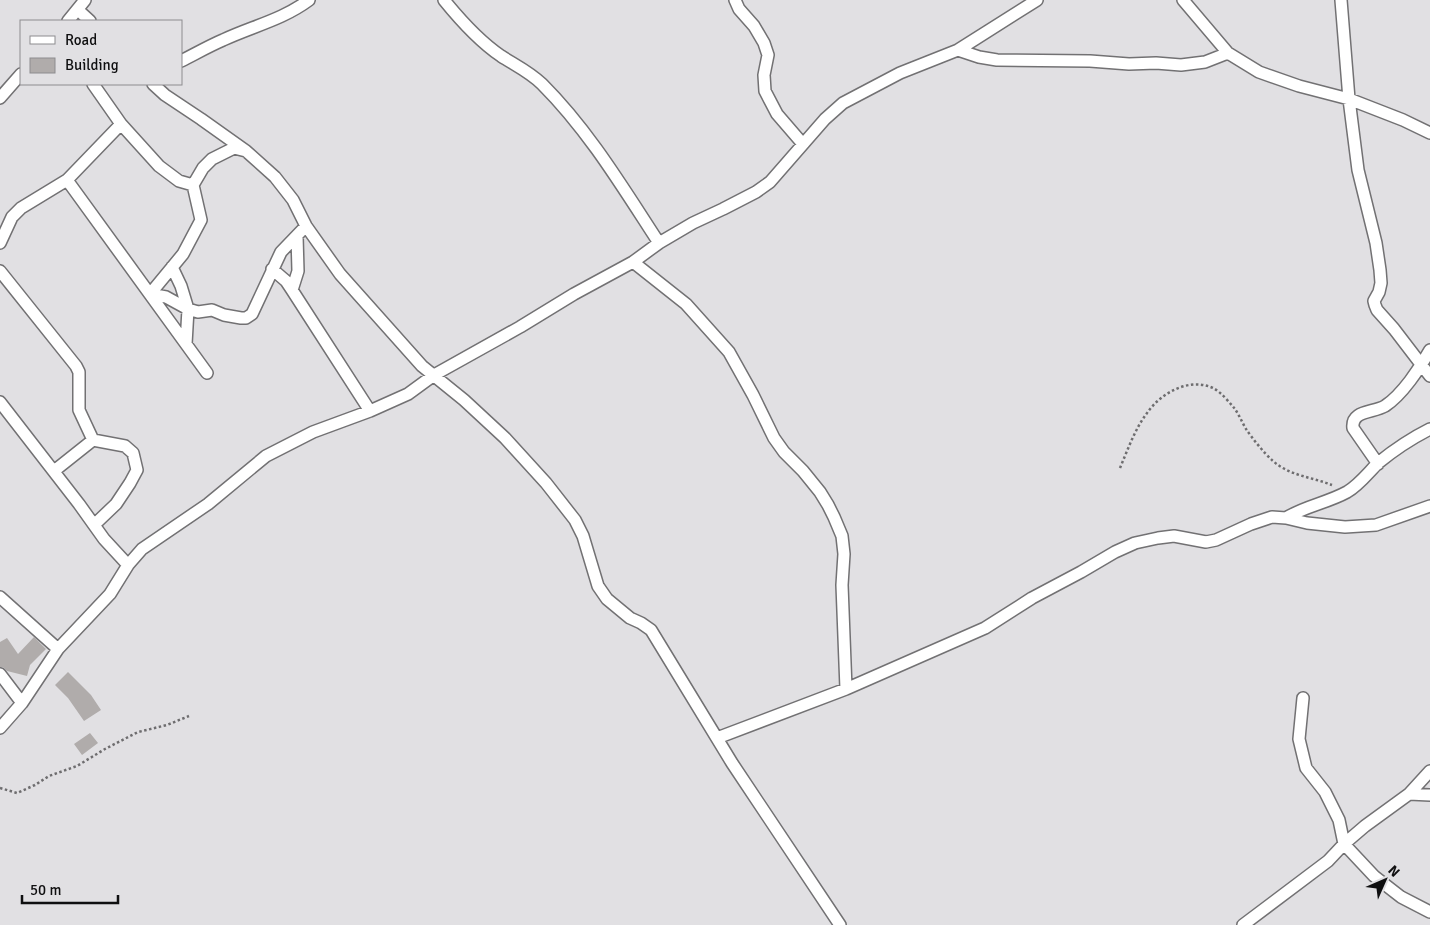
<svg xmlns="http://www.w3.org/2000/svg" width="1430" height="925" font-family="Signika,sans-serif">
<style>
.building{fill:#b0acab}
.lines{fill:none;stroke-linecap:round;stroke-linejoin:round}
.minor-casing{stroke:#727173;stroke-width:14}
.path{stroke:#6e6d6f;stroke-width:2.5;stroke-dasharray:2.5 2.5;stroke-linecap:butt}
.minor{stroke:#fff;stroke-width:11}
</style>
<rect width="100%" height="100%" fill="#e1e0e3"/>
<path class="building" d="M 34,637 L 46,649 L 30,665 L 27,676 L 7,671 L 3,667 L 0,667 L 0,642 L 7,638 L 18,654 Z
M 68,672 L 91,695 L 101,710 L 84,721 L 68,698 L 55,685 Z
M 90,733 L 98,743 L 82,755 L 74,744 Z"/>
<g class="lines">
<g class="minor-casing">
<path id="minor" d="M 444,0 C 461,21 479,41 501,56 C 515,65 530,72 542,84 C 589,131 623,188 659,243
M 735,0 L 739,9 L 754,26 L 764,43 L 768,55 L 764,75 L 765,91 L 777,114 L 802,143
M 1183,0 L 1228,53 L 1259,72 L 1299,86 L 1349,99 L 1403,120 L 1430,133
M 1341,0 L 1349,99 L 1358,170 L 1376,243 L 1380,270 L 1381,283 L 1379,292 L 1374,301 L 1375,305 L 1377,310 L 1394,329 L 1430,376
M 78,10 L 90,21
M 68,21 L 85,0
M 958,50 L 979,57 L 997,60 L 1090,61 L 1129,64 L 1156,63 L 1181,65 L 1205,62 L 1228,53
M 181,61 C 195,54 209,46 223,40 C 253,26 282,20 309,0
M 93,84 L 121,124 L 159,166 L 179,181 L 193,185
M 153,84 L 165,95 L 201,119 L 246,151 L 275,177 L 293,200 L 306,226 L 340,274 L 422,366 L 464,400 L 505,438 L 546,483 L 575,520 L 583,536 L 598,586 L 607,599 L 630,618 L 641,623 L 651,630 L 732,763 L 840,925
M 0,98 L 21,74
M 246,151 L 234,148 L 212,159 L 203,168 L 193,185 L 201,220 L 183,254 L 150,294 L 166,297 L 188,309 L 198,312 L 212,310 L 224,315 L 241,318 L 246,318 L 252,314 L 281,252 L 306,226
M 67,180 L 207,373
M 0,243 L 12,217 L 21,208 L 67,180 L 121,124
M 633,262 L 686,304 L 729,352 L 753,395 L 774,438 L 784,452 L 803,471 L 820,492 L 828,505 L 834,517 L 842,536 L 844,554 L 842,585 L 846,689
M 172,267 L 181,286 L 188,309 L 186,344
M 272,269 L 286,281 L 292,290 L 370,411
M 0,271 L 76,366 L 79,372 L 79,410 L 93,440
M 292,290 L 298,271 L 297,236
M 0,402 L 79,504 L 104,539 L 128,565
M 1378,464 L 1353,428 C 1351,410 1373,413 1385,406 C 1402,395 1420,368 1430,350
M 54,471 L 93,440 L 125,446 L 133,453 L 137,470 L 130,483 L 116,504 L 94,525
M 1286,518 C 1305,506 1327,503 1347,492 C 1359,485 1368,473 1378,463 C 1394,450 1412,438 1430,429
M 0,597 L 58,649
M 0,674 L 22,703
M 1303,698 L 1299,739 L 1306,768 L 1325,792 L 1339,820 L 1344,844 L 1374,876 L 1401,897 L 1430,912
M 0,728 L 22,703 L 58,649 L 110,594 L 128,565 L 142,549 L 208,504 L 266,456 L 313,432 L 370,411 L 408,394 L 434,375 L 520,327 L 574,294 L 633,262 L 659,243 L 693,223 L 723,209 L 756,192 L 770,182 L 825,119 L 843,103 L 900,73 L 958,50 L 1037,0
M 717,738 L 846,689 L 985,628 L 1032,598 L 1081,572 L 1115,552 L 1135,543 L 1158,538 L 1174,536 L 1206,542 L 1216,540 L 1251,524 L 1272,517 L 1286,518 L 1307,523 L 1345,527 L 1376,525 L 1430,506
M 1409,794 L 1430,795
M 1243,925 L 1328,861 L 1344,844 L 1365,826 L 1409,794 L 1430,771"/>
</g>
<path class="path" d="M 1120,468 C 1128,449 1135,429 1147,413 C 1161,393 1189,377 1213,388 C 1221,392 1229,402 1235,409 C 1239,415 1242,422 1246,429 C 1252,438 1264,453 1273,461 C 1290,476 1312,477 1332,485
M 0,788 L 17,793 L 35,785 L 49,776 L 77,766 L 105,749 L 138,732 L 167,725 L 189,716"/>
<use href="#minor" class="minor"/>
</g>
<rect x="20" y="20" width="162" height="65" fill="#e1e0e3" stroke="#8d8c8f"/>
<rect x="30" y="36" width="25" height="8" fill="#ffffff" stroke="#8d8c8f"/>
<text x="65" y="45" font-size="15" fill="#0f0f10">Road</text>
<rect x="30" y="58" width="25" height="15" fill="#b0acab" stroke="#8d8c8f"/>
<text x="65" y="70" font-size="15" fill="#0f0f10">Building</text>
<g transform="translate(1385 880) rotate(45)" stroke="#e1e0e3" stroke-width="4" paint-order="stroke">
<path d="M0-4L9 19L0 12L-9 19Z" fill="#0f0f10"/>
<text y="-8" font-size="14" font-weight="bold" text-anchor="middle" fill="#0f0f10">N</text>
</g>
<path d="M22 895v8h96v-8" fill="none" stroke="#0f0f10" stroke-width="2.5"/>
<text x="30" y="895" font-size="15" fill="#0f0f10" stroke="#e1e0e3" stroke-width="4" paint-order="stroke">50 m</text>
</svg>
